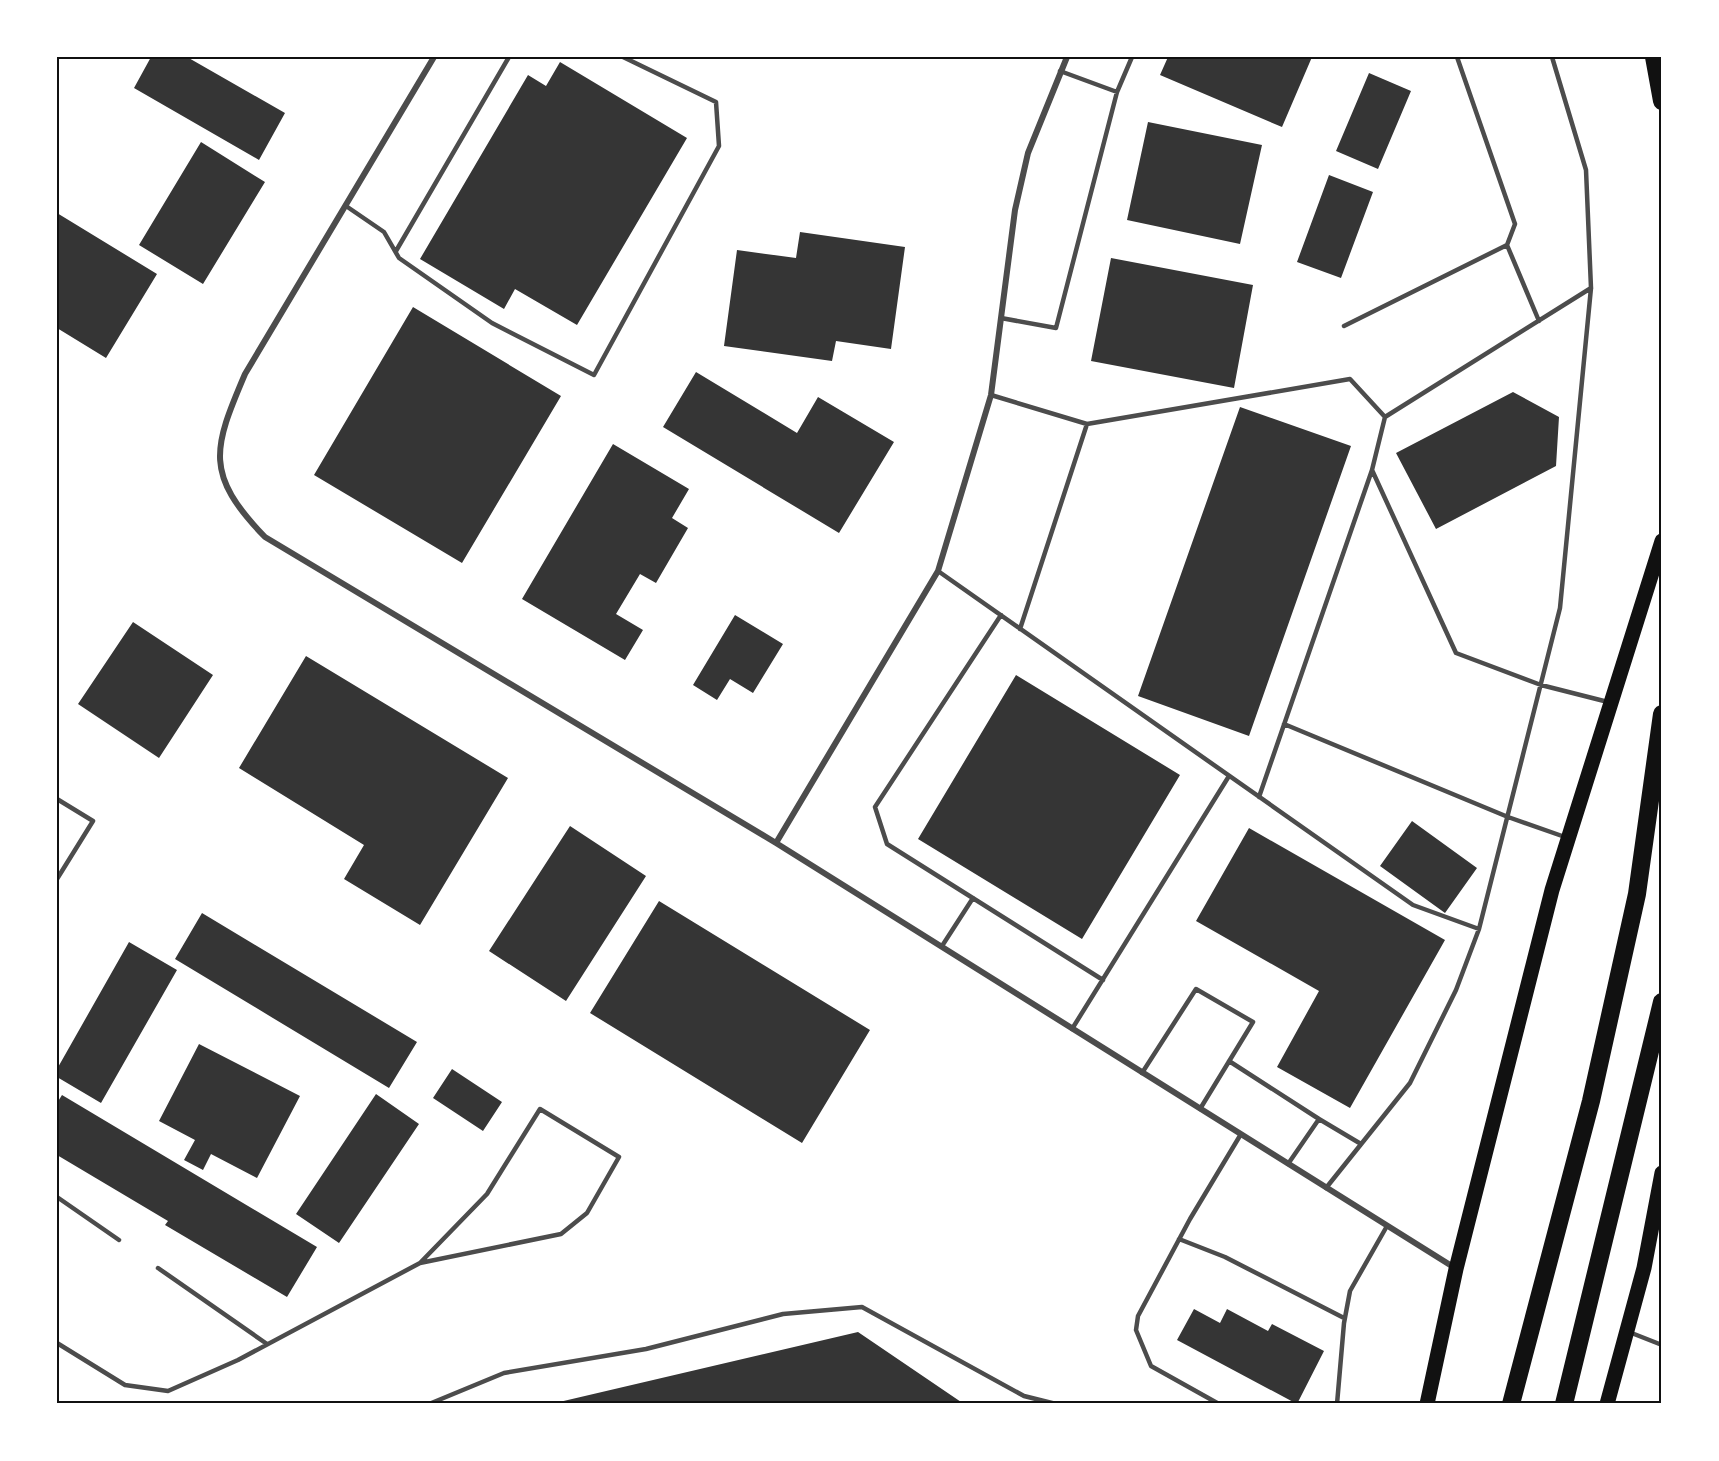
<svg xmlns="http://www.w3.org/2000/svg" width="1719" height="1461" font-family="'Libre Baskerville',serif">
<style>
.building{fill:#353535}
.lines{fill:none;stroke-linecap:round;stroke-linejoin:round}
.service{stroke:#4c4c4c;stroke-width:4.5}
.minor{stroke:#4c4c4c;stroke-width:6}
.primary{stroke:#111;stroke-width:15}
.motorway{stroke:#111;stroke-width:18}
.neatline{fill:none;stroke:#111;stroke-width:2}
</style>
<rect width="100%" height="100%" fill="#fff"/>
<path class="building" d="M 151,57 L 187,57 L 285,113 L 259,160 L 134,88 Z
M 1168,57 L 1312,57 L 1282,127 L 1160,75 Z
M 560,62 L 687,138 L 577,325 L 515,289 L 504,309 L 420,259 L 528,75 L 546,86 Z
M 1369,73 L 1411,91 L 1378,169 L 1336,151 Z
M 1148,122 L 1262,145 L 1240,244 L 1127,220 Z
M 201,142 L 265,182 L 203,284 L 139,245 Z
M 1329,175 L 1373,192 L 1341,278 L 1297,262 Z
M 57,213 L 157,274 L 106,358 L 57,328 Z
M 800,232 L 905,247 L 891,349 L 836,341 L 832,361 L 724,346 L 737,250 L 796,258 Z
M 1111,258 L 1253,285 L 1234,388 L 1091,361 Z
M 413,307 L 561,396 L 462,563 L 314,475 Z
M 696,372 L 797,433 L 818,397 L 894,442 L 839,533 L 663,427 Z
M 1513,392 L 1559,417 L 1556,466 L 1436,529 L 1396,453 Z
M 1240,407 L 1351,446 L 1249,736 L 1138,696 Z
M 613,444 L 689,489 L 672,518 L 688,528 L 656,583 L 640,574 L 616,614 L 643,630 L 625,660 L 522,599 Z
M 735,615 L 783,644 L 753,693 L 730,679 L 717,700 L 693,685 Z
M 133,622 L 213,675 L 159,758 L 78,704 Z
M 306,656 L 508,778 L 420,925 L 344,879 L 364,845 L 239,768 Z
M 1016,675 L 1180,775 L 1082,939 L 918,839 Z
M 1412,821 L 1477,868 L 1445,913 L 1380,866 Z
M 570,826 L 646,876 L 566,1001 L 489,951 Z
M 1249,828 L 1445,940 L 1350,1108 L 1277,1067 L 1319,991 L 1196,921 Z
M 659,901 L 870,1030 L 802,1143 L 590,1013 Z
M 202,913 L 417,1042 L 389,1088 L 175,959 Z
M 129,942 L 177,970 L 101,1103 L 57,1077 L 57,1069 Z
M 199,1044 L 300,1096 L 257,1178 L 211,1154 L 203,1170 L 184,1160 L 195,1140 L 159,1121 Z
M 452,1069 L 502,1102 L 483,1131 L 433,1098 Z
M 376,1094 L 419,1124 L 339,1243 L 296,1214 Z
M 62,1095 L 317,1247 L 287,1297 L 165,1225 L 168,1221 L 57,1155 L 57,1103 Z
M 1194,1309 L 1220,1323 L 1227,1309 L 1268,1331 L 1272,1324 L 1324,1351 L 1297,1404 L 1177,1340 Z
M 858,1332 L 964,1404 L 555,1404 L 555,1403 Z"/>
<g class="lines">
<path class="service" d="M 1457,57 L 1515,224 L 1507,245 L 1539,321
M 1060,71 L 1117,92
M 346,206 L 384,232 L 399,258 L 492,323 L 594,375 L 719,146 L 716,102 L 623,57
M 396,251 L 509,57
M 1591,288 L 1385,417 L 1372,470 L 1456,653 L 1541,685 L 1608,702
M 1001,318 L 1056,328 L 1117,92 L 1132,57
M 1344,326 L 1507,245
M 991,395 L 1087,424
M 938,571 L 1413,905 L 1479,929
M 1001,615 L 875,807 L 887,844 L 1103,980
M 1020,629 L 1087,424 L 1350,379 L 1385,417
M 1284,724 L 1508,817 L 1565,837
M 1259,797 L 1372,470
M 57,799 L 93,821 L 57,879
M 942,946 L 973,898
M 1072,1029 L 1229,776
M 1229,1061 L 1319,1119 L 1288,1164
M 1142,1073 L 1196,989 L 1253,1022 L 1200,1109
M 1319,1119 L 1361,1144
M 1326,1188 L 1410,1083 L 1456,990 L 1479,929 L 1560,608 L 1591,288 L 1586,170 L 1552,57
M 57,1197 L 119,1240
M 1179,1239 L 1225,1257 L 1344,1318
M 158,1268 L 267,1344
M 1629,1332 L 1662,1345
M 57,1343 L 125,1385 L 168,1391 L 238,1360 L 420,1263 L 561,1234 L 587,1213 L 619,1157 L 540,1109 L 487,1194 L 420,1263
M 429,1404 L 504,1373 L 646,1349 L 783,1314 L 862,1307 L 1024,1396 L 1056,1404
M 1219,1404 L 1151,1366 L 1136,1330 L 1138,1316 L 1190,1219 L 1241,1134
M 1337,1404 L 1344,1323 L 1350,1291 L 1387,1226"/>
<path class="minor" d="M 434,57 L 245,374 C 213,449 204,474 265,537 L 776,843 L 1455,1268
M 776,843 L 938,571 L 991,395 L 1015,210 L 1028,153 L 1067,57"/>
<path class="primary" d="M 1427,1404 L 1456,1269 L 1552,890 L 1662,541
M 1607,1404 L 1644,1268 L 1662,1173"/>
<path class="motorway" d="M 1654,57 L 1662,101
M 1511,1404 L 1591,1101 L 1637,894 L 1662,714
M 1564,1404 L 1662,1002"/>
</g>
<rect width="1719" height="1461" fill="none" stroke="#ffffff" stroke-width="117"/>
<rect x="58" y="58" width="1602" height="1344" class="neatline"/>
</svg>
